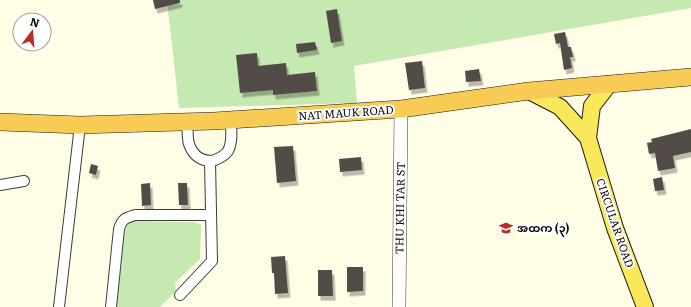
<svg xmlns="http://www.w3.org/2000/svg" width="691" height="307" font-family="Literata,'Noto Sans Myanmar',serif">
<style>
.green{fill:#c6e8b1}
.building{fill:#524c46;filter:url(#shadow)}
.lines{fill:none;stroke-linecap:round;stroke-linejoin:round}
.minor-casing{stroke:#3c3c3c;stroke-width:12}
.tertiary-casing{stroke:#3c3c3c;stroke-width:14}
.primary-casing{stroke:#1a1a1a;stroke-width:18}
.trunk-casing{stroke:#1a1a1a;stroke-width:18}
.minor{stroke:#fff;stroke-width:10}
.tertiary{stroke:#fff;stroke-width:13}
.primary{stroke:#fae85b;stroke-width:16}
.trunk{stroke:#f8cc54;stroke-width:17}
.labels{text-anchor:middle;stroke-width:4;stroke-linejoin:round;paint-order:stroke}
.street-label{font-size:11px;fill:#090909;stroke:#fff}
.poi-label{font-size:11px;font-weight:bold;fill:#090909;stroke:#fff;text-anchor:start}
</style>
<defs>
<filter id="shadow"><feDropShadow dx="2.5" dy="4.5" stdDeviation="0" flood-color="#0004"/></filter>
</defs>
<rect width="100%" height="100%" fill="#fffde6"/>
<path class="green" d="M 167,0 L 691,0 L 691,8 L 354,66 L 357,103 L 179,108 Z
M 133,221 L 195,222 L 201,225 L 200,259 L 175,283 L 176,291 L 160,307 L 116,307 L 125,230 L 127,225 Z"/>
<path class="building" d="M 153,0 L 180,0 L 180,3 L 155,9 Z
M 337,9 L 342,41 L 331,43 L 326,11 Z
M 565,32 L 568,47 L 571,47 L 573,57 L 570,57 L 572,68 L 564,70 L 560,43 L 556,44 L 554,34 Z
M 315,42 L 317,50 L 297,53 L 296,44 Z
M 257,53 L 258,66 L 286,63 L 287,75 L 315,72 L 317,91 L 273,95 L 273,90 L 240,93 L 236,55 Z
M 422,61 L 425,88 L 409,90 L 405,63 Z
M 479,69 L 481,81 L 466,82 L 465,71 Z
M 691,129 L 691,152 L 673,156 L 675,168 L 658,171 L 655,153 L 649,154 L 647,143 L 652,142 L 651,139 Z
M 293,146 L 296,181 L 277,183 L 274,147 Z
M 361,157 L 362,170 L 340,172 L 339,159 Z
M 91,164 L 98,166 L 96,175 L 89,173 Z
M 662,177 L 664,190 L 655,191 L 653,179 Z
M 150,183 L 151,205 L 142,206 L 141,184 Z
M 178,183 L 187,183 L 188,205 L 179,205 Z
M 285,256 L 288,293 L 275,294 L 274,273 L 272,273 L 271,257 Z
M 347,267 L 363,267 L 363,291 L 347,292 Z
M 318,270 L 332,270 L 333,296 L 318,296 Z"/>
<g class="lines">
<g class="minor-casing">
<path id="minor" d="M 187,122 C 188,129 187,137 189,144 C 193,156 203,163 215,160 C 220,158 225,155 228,151 C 233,142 231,130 231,120
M 0,185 L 24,181
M 180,295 L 212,261 L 210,161
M 59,307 L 80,125
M 111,307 L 119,229 C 122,219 125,218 135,215 L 211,215"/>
</g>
<g class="tertiary-casing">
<path id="tertiary" d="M 399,307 L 401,109"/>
</g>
<g class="primary-casing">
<path id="primary" d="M 529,91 L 560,107 L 588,138 L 615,228 L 645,307
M 588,138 L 592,106 L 609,84"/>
</g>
<g class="trunk-casing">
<path id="trunk" d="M 0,122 L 80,125 L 214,121 L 401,109 L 529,91 L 691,77"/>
</g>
<use href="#minor" class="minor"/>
<use href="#tertiary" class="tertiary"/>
<use href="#primary" class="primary"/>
<use href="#trunk" class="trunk"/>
</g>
<defs>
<g id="school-bare" transform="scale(1.08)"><path d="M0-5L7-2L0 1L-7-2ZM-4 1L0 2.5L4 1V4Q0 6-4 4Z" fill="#b92e22" stroke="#fff" stroke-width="2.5" paint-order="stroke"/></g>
</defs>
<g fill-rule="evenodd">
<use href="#school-bare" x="506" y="228"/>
</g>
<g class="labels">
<g class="street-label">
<text transform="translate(346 113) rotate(-4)" y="4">NAT MAUK ROAD</text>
<text transform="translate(400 208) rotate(-89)" y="4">THU KHI TAR ST</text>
<text transform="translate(615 223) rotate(71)" y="4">CIRCULAR ROAD</text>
</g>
<g class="poi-label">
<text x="517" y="232">အထက (၃)</text>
</g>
</g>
<g transform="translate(32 32) rotate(16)"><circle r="19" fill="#ffffff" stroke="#9d9d9d"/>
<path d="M0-3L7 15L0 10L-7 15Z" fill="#b92e22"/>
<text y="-6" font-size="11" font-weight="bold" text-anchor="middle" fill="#090909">N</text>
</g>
</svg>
